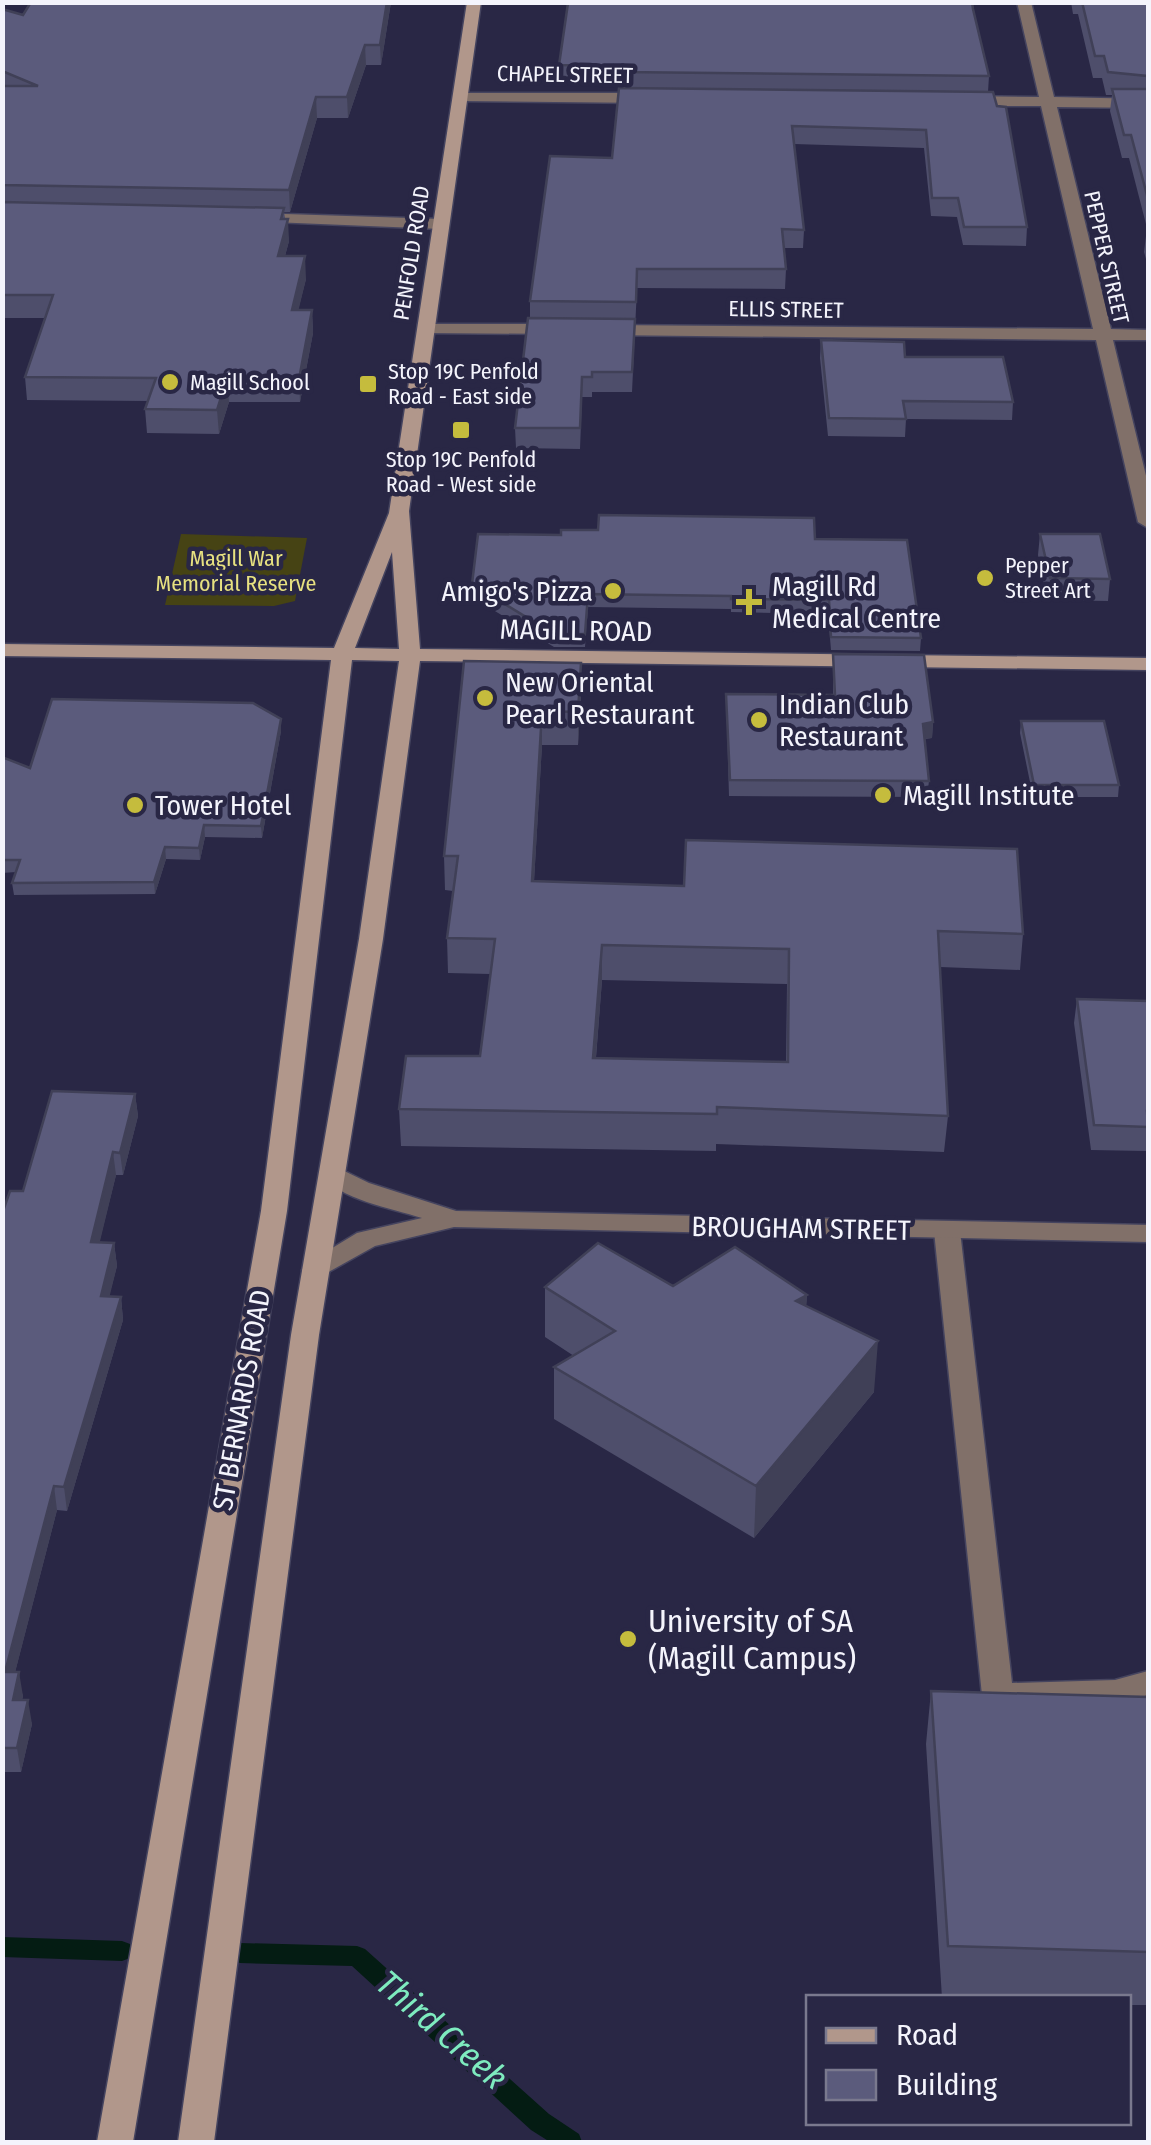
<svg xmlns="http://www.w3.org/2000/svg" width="1151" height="2145" font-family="'Fira Sans Condensed',sans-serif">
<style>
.green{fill:#464314}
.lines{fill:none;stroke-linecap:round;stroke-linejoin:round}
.stream{fill:#041c13;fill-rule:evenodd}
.service-casing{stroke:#45445f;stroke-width:3}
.minor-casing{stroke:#45445f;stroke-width:3}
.secondary-casing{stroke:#45445f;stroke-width:3}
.service{fill:#817069;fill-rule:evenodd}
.minor{fill:#817069;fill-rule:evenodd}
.secondary{fill:#b1978b;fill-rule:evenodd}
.wall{fill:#4e4e6b;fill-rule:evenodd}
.shaded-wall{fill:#404057}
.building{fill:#5b5b7c;stroke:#404057;stroke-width:2.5;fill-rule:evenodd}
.poi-dot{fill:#c5bc3d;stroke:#292745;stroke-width:4}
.labels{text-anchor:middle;stroke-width:9;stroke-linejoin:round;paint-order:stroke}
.far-street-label{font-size:22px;fill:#f4f4fc;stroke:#292745}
.far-poi-label{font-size:22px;fill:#f4f4fc;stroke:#292745;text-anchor:start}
.far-park-label{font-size:22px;fill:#e7e180;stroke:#292745}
.poi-label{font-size:28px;fill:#f4f4fc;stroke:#292745;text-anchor:start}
.street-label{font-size:28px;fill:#f4f4fc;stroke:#292745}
.near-poi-label{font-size:32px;fill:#f4f4fc;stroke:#292745;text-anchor:start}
.near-water-label{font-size:35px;font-style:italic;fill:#7eebbf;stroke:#292745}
</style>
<rect width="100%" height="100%" fill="#292745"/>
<path class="green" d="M 181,534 L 307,538 L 295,601 L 274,606 L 165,605 Z"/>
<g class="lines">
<path class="stream" d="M 2,1937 L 122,1941 L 130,1944 L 134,1951 L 130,1958 L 122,1961 L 2,1957 Z
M 240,1943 L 357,1946 L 365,1949 L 549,2114 L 579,2134 L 582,2142 L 550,2142 L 531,2130 L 352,1966 L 240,1963 L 232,1960 L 228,1953 L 232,1946 Z"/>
<g class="service-casing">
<path id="service" d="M 947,1222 L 960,1231 L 1012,1683 L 1115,1680 L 1148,1671 L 1148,1695 L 1115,1704 L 998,1707 L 987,1703 L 982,1695 L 934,1231 Z"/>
</g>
<g class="minor-casing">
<path id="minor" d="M 1017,2 L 1031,2 L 1054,97 L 1148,99 L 1148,108 L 1057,107 L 1111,329 L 1148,330 L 1148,340 L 1113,340 L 1148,484 L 1148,528 L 1138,522 L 1096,340 L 604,335 L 595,330 L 604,325 L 1093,329 L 1041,106 L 964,106 L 956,101 L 964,96 L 1039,97 Z
M 457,93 L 649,93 L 657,98 L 649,103 L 462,101 L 457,99 Z
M 252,213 L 441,219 L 449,224 L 441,229 L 246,221 L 244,218 Z
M 418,324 L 559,324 L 568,329 L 559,334 L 424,333 L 418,332 Z
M 332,1165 L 369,1183 L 456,1211 L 1148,1225 L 1148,1242 L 454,1227 L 375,1246 L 316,1279 L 306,1276 L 302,1270 L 306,1264 L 357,1233 L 422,1218 C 391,1208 340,1200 319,1173 Z"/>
</g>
<g class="secondary-casing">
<path id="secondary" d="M 467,2 L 481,2 L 409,511 L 420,649 L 1148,658 L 1148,670 L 420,661 L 383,939 L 319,1335 L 214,2142 L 178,2142 L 291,1335 L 359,939 L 399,661 L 352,660 L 287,1211 L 133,2142 L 97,2142 L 261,1211 L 331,660 L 2,656 L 2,644 L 334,648 L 389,513 ZM 392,552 L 399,649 L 355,648 Z"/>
</g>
<use href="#service" class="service"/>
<use href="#minor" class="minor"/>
<use href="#secondary" class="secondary"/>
</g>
<path class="wall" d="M 391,2 L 381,65 L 366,65 L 348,118 L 317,118 L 290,212 L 284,212 L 289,241 L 285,256 L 306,279 L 298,310 L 312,310 L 313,333 L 300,402 L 229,402 L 219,434 L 147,433 L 145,409 L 148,401 L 27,400 L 25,377 L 45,318 L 2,318 L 2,9 L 23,15 Z
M 1071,2 L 1148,2 L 1148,266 L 1144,252 L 1147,228 L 1129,158 L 1122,158 L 1110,111 L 1112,95 L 1106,95 L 1102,78 L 1093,78 L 1078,14 L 1073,14 Z
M 973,9 L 989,76 L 988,92 L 1027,227 L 1026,246 L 963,245 L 957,217 L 931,216 L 924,148 L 794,144 L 804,230 L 803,248 L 784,248 L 786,269 L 785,289 L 637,288 L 632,392 L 592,392 L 592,397 L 582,397 L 580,449 L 516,448 L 515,428 L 530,318 L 530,301 L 612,158 L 621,88 L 621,83 L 559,82 L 559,65 Z
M 821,340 L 905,357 L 1013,402 L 1012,420 L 906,419 L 905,437 L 828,436 L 820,358 Z
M 1040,534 L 1110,579 L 1108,601 L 1047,600 L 1038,555 Z
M 815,539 L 921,638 L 920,651 L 831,650 L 828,614 L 731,612 L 731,609 L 588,607 L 585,647 L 554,647 L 472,597 L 472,584 Z
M 833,654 L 933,722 L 932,738 L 925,739 L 929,781 L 927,797 L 729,796 L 726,694 L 833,695 Z
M 464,661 L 581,696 L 578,745 L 542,745 L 534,881 L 1023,934 L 1020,970 L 940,967 L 948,1116 L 944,1152 L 716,1144 L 716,1151 L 401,1146 L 399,1109 L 480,1056 L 490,974 L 448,973 L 447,938 L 453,891 L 445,890 L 444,856 ZM 602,980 L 787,984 L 786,1062 L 596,1058 Z
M 1021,721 L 1119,785 L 1118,797 L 1033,797 L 1020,733 Z
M 281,731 L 262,838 L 205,837 L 200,860 L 166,859 L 155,894 L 14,895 L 12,883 L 16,872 L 2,873 L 2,757 L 30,768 Z
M 1077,999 L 1148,1001 L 1148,1136 L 1146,1151 L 1091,1150 L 1074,1023 Z
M 135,1094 L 138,1116 L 123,1175 L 116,1175 L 99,1243 L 114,1243 L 117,1266 L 109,1296 L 121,1297 L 123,1320 L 67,1511 L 57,1510 L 15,1672 L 23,1696 L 22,1700 L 32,1724 L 21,1772 L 2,1772 L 2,1214 L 23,1191 Z
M 673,1286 L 807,1295 L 806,1306 L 874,1392 L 754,1538 L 554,1419 L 554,1367 L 574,1356 L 545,1337 L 545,1287 Z
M 931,1691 L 1148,1697 L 1148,2005 L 1128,2005 L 1128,1998 L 942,1998 L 926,1744 Z"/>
<path class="shaded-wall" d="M 387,2 L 391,2 L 381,65 L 380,45 Z
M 365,45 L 366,65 L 348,118 L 347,97 Z
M 316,97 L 317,118 L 290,212 L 289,190 Z
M 288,219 L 289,241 L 279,278 L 278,256 Z
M 305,256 L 306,279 L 293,333 L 292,310 Z
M 312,310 L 313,333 L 300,402 L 299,379 Z
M 227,378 L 229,402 L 219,434 L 217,410 Z
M 581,663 L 581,696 L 578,745 L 578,712 Z
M 542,711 L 542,745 L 532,916 L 532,881 Z
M 281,719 L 281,731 L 262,838 L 261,826 Z
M 933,722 L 932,738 L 922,739 L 923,724 Z
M 204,825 L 205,837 L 200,860 L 199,848 Z
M 165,847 L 166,859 L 155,894 L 154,882 Z
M 602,945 L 602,980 L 593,1094 L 593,1058 Z
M 135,1094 L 138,1116 L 123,1175 L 120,1153 Z
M 113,1152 L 116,1175 L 94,1266 L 91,1242 Z
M 114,1243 L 117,1266 L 104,1319 L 101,1296 Z
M 807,1295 L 804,1345 L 796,1301 Z
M 121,1297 L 123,1320 L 67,1511 L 64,1487 Z
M 878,1341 L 874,1392 L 754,1538 L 756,1486 Z
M 54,1486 L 57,1510 L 9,1696 L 5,1672 Z
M 19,1672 L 23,1696 L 16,1724 L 13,1700 Z
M 28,1700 L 32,1724 L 21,1772 L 17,1748 Z"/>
<path class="building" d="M 31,2 L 387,2 L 380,45 L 365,45 L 347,97 L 316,97 L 289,190 L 2,185 L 2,86 L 38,86 L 2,71 L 2,9 L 23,15 Z
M 577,2 L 972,2 L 973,9 L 989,76 L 621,72 L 622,66 L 559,65 L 568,3 Z
M 1082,2 L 1148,2 L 1148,76 L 1108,72 L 1104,56 L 1095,56 Z
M 619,88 L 993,92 L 997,106 L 1006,107 L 1027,227 L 964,227 L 958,198 L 932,198 L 926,130 L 792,126 L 804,230 L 782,229 L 786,269 L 637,269 L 636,302 L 530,301 L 550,156 L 612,158 Z
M 1112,89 L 1148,89 L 1148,199 L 1131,135 L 1124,135 Z
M 2,202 L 284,208 L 281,219 L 288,219 L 278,256 L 305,256 L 292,310 L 312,310 L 299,379 L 227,378 L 217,410 L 145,409 L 156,378 L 25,377 L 53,295 L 2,295 Z
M 528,318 L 635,319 L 632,372 L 592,372 L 592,377 L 582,377 L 580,428 L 515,428 Z
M 821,340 L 904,342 L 905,357 L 1003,357 L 1013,402 L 903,401 L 906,419 L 829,418 Z
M 599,515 L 814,518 L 815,539 L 907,540 L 921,638 L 831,637 L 829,600 L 731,599 L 731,596 L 588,594 L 585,634 L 554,634 L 472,584 L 478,534 L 561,535 L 561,530 L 598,530 Z
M 1040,534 L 1100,534 L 1110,579 L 1050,578 Z
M 833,654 L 924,655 L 933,722 L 923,724 L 929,781 L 730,780 L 726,694 L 835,695 Z
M 464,661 L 581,663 L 578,712 L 542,711 L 532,881 L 684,886 L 686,840 L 1017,849 L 1023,934 L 938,931 L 948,1116 L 717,1107 L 717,1114 L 399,1109 L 406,1056 L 480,1056 L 495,939 L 447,938 L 458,856 L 444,856 ZM 602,945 L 789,949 L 788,1062 L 593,1058 Z
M 52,699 L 253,703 L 281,719 L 261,826 L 204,825 L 199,848 L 165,847 L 154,882 L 12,883 L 20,860 L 2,860 L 2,757 L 30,768 Z
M 1021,721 L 1104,721 L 1119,785 L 1034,785 Z
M 1077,999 L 1148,1001 L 1148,1111 L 1147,1111 L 1148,1127 L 1094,1125 Z
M 52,1091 L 135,1094 L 120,1153 L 113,1152 L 91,1242 L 114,1243 L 101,1296 L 121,1297 L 64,1487 L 54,1486 L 5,1672 L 19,1672 L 13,1700 L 28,1700 L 17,1748 L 2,1748 L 2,1214 L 10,1191 L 23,1191 Z
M 598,1243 L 673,1286 L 735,1247 L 807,1295 L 796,1301 L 878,1341 L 756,1486 L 554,1367 L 615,1331 L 545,1287 Z
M 931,1691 L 1148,1697 L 1148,1952 L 948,1946 Z"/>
<g class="poi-dot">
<circle cx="170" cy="382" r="10"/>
<rect x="358" y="374" width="20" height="20" rx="5"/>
<rect x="451" y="420" width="20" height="20" rx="5"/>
<circle cx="985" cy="578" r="10"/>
<circle cx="613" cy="591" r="10"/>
<path d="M744 587h10v10h10v10h-10v10h-10v-10h-10v-10h10z"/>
<circle cx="485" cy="698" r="10"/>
<circle cx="759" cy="720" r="10"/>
<circle cx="883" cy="795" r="10"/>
<circle cx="135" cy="805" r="10"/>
<circle cx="628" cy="1639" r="10"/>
</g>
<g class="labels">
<g class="far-street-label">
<text transform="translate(565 74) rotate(1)" y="8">CHAPEL STREET</text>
<text transform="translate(411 253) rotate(-81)" y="8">PENFOLD ROAD</text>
<text transform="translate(1107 257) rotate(77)" y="8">PEPPER STREET</text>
<text transform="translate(786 309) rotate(1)" y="8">ELLIS STREET</text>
</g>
<g class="far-poi-label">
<text x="388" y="379">Stop 19C Penfold<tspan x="388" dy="25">Road - East side</tspan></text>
<text x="190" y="390">Magill School</text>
<text x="461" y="467" text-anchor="middle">Stop 19C Penfold<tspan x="461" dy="25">Road - West side</tspan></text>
<text x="1005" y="573">Pepper<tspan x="1005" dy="25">Street Art</tspan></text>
</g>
<g class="far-park-label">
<text x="236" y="566">Magill War<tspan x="236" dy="25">Memorial Reserve</tspan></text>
</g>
<g class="poi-label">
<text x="772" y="596">Magill Rd<tspan x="772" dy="32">Medical Centre</tspan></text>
<text x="593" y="601" text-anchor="end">Amigo's Pizza</text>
<text x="505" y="692">New Oriental<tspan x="505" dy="32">Pearl Restaurant</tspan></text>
<text x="779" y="714">Indian Club<tspan x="779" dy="32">Restaurant</tspan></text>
<text x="903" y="805">Magill Institute</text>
<text x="155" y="815">Tower Hotel</text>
</g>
<g class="street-label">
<text transform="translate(576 630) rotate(1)" y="10">MAGILL ROAD</text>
<text transform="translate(801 1228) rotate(1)" y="10">BROUGHAM STREET</text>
<text transform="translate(241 1400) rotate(-80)" y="10">ST BERNARDS ROAD</text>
</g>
<g class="near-poi-label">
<text x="648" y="1632">University of SA<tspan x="648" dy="37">(Magill Campus)</tspan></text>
</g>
<g class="near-water-label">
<text transform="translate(442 2030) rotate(41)" y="12">Third Creek</text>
</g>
</g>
<rect width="1151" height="2145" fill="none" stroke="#f4f4fc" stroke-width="10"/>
<rect x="806" y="1995" width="325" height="130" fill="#292745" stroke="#7a798e" stroke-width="2.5"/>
<rect x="826" y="2028" width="50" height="15" fill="#b1978b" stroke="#7a798e" stroke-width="2.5"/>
<text x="896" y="2045" font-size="30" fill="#f4f4fc">Road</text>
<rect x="826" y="2070" width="50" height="30" fill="#5b5b7c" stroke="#7a798e" stroke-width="2.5"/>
<text x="896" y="2095" font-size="30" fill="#f4f4fc">Building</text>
</svg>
